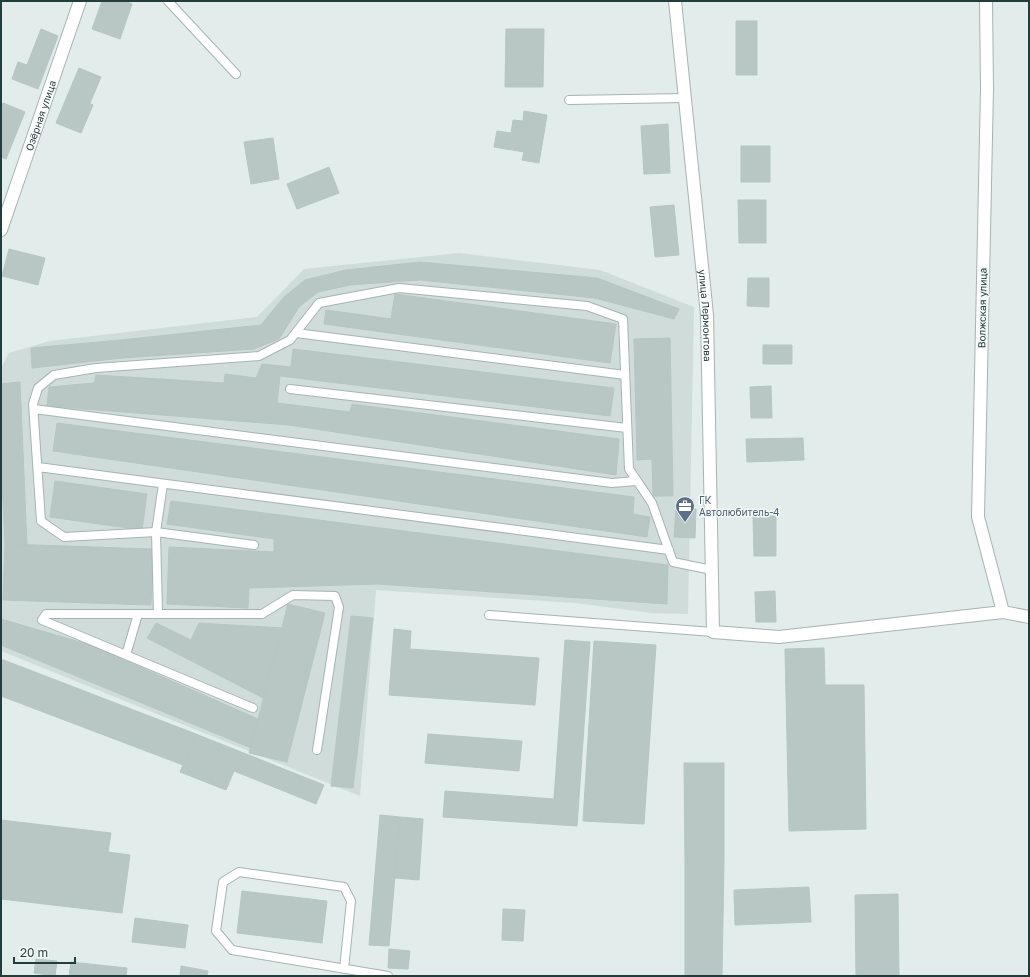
<svg xmlns="http://www.w3.org/2000/svg" width="1030" height="977" font-family="'Golos Text',sans-serif">
<style>
.built{fill:#d0dcd9}
.building{fill:#b8c7c4;stroke:#b5c6c3}
.lines{fill:none;stroke-linecap:round;stroke-linejoin:round}
.lane-casing{stroke:#a5b4b2;stroke-width:10}
.street-casing{stroke:#a5b4b2;stroke-width:14}
.lane{stroke:#fff;stroke-width:8}
.street{stroke:#fff;stroke-width:12}
.labels{text-anchor:middle;stroke-width:3;stroke-linejoin:round;paint-order:stroke}
.street-label{font-size:10px;fill:#223d3c;stroke:#f3f9f7}
.service-label{font-size:10px;fill:#4e5e75;stroke:#f3f9f7;text-anchor:start}
</style>
<rect width="100%" height="100%" fill="#e2ecea"/>
<path class="built" d="M 459,253 L 600,270 L 694,307 L 688,614 L 651,613 L 575,603 L 376,590 L 360,796 L 1,651 L 1,368 L 9,353 L 50,341 L 257,317 L 304,269 Z"/>
<path class="building" d="M 102,1 L 125,1 L 132,4 L 120,39 L 92,29 Z
M 736,21 L 757,21 L 757,75 L 736,75 Z
M 41,29 L 58,36 L 38,89 L 12,79 L 18,62 L 27,65 Z
M 506,29 L 544,29 L 543,87 L 505,87 Z
M 79,68 L 101,77 L 90,103 L 68,94 Z
M 68,94 L 93,105 L 81,133 L 56,123 Z
M 3,103 L 25,112 L 6,159 L 1,157 L 1,108 Z
M 524,111 L 547,115 L 539,163 L 522,160 L 524,152 L 494,147 L 497,131 L 511,133 L 513,120 L 523,121 Z
M 668,124 L 670,173 L 644,174 L 641,126 Z
M 273,138 L 279,179 L 251,184 L 244,142 Z
M 741,146 L 770,146 L 770,182 L 741,182 Z
M 329,167 L 339,193 L 297,209 L 287,184 Z
M 738,200 L 766,200 L 766,243 L 739,243 Z
M 674,205 L 679,255 L 655,257 L 650,207 Z
M 9,249 L 45,258 L 38,285 L 2,276 Z
M 420,262 L 597,278 L 679,309 L 674,319 L 595,298 L 420,280 L 350,285 L 318,292 L 299,307 L 279,339 L 254,349 L 122,358 L 121,340 L 261,325 L 284,297 L 305,280 L 346,270 Z
M 748,278 L 769,278 L 769,307 L 747,306 Z
M 395,294 L 616,324 L 610,363 L 324,324 L 326,310 L 391,319 Z
M 670,338 L 673,496 L 653,496 L 652,459 L 637,460 L 634,339 Z
M 121,340 L 122,358 L 32,368 L 31,348 Z
M 763,345 L 792,345 L 792,364 L 763,364 Z
M 293,349 L 614,388 L 610,416 L 280,376 L 277,403 L 350,412 L 352,404 L 619,439 L 616,475 L 289,425 L 47,406 L 49,387 L 94,383 L 96,375 L 224,383 L 225,374 L 256,378 L 262,364 L 291,367 Z
M 20,382 L 27,545 L 5,544 L 1,460 L 1,384 Z
M 771,386 L 772,418 L 751,418 L 750,387 Z
M 57,423 L 634,497 L 633,514 L 650,517 L 647,537 L 53,451 Z
M 803,438 L 804,460 L 747,462 L 746,439 Z
M 55,481 L 147,494 L 142,530 L 50,517 Z
M 171,501 L 668,565 L 667,604 L 378,584 L 249,588 L 248,608 L 167,604 L 169,547 L 274,552 L 274,539 L 167,524 Z
M 676,508 L 696,509 L 695,538 L 674,537 Z
M 753,516 L 776,516 L 776,556 L 754,556 Z
M 5,544 L 153,549 L 151,605 L 3,600 Z
M 775,591 L 776,622 L 756,622 L 755,592 Z
M 288,604 L 325,613 L 287,762 L 249,753 Z
M 351,616 L 373,618 L 353,788 L 331,786 Z
M 1,619 L 90,645 L 258,719 L 251,748 L 1,645 Z
M 156,623 L 191,640 L 199,623 L 282,628 L 263,698 L 147,638 Z
M 394,629 L 411,631 L 410,649 L 539,658 L 535,705 L 389,695 Z
M 565,640 L 590,642 L 577,826 L 443,817 L 445,791 L 554,799 Z
M 594,641 L 656,645 L 644,824 L 583,821 Z
M 824,648 L 825,685 L 864,685 L 866,829 L 789,831 L 785,649 Z
M 1,659 L 196,734 L 183,765 L 1,696 Z
M 196,734 L 324,785 L 316,804 L 234,771 L 226,790 L 180,772 Z
M 428,734 L 522,741 L 519,771 L 425,763 Z
M 684,763 L 724,763 L 724,861 L 685,861 Z
M 380,815 L 400,817 L 389,946 L 369,945 Z
M 400,817 L 423,819 L 419,880 L 395,878 Z
M 1,820 L 111,833 L 108,852 L 130,855 L 122,913 L 1,899 Z
M 685,861 L 724,861 L 722,976 L 685,976 Z
M 809,887 L 811,922 L 735,925 L 734,890 Z
M 242,891 L 327,901 L 322,943 L 237,933 Z
M 898,894 L 899,976 L 856,976 L 855,895 Z
M 503,909 L 525,910 L 523,941 L 502,940 Z
M 135,918 L 188,925 L 185,948 L 132,942 Z
M 389,949 L 410,951 L 408,969 L 388,968 Z
M 36,959 L 57,961 L 55,976 L 34,973 Z
M 71,962 L 127,968 L 126,976 L 69,976 Z
M 181,966 L 208,971 L 207,976 L 180,976 Z"/>
<g class="lines">
<g class="lane-casing">
<path id="lane" d="M 168,1 L 236,74
M 569,100 L 685,98
M 296,333 L 625,375
M 290,389 L 627,428
M 34,409 L 612,483 L 636,481
M 38,467 L 669,550
M 254,545 L 156,532 L 64,537 L 41,521 L 33,404 L 38,388 L 54,375 L 96,368 L 259,356 L 290,340 L 319,303 L 399,288 L 587,306 L 623,319 L 629,469 L 652,503 L 673,562 L 712,570
M 158,614 L 156,532 L 163,484
M 489,615 L 713,632
M 126,655 L 138,614
M 253,708 L 42,620 L 46,614 L 262,614 L 293,595 L 335,596 L 339,607 L 317,750
M 344,969 L 351,901 L 344,887 L 239,872 L 223,882 L 216,931 L 232,950 L 388,976"/>
</g>
<g class="street-casing">
<g id="street">
<path id="s1" d="M 675,1 L 707,315 L 713,632 L 779,637 L 1003,612 L 1029,617"/>
<path d="M 986,1 L 987,89 L 978,517 L 1003,612"/>
<path id="s2" d="M 1,230 L 80,1"/>
</g>
</g>
<use href="#lane" class="lane"/>
<use href="#street" class="street"/>
</g>
<defs>
<g id="office-pin" transform="scale(1)"><path d="M0 17L-7.5 6A9.5 9.5 0 1 1 7.5 6Z" fill="#5c6f8a" stroke="#f3f9f7"/><path d="M-6-3h4V-5.5h4V-3h4V5H-6ZM-1-4.5V-3h2v-1.5ZM-6 0V1H6V0Z" fill="#fff"/></g>
</defs>
<g fill-rule="evenodd">
<use href="#office-pin" x="685" y="506"/>
</g>
<g class="labels">
<g class="street-label">
<text dy="4" stroke="none"><textPath href="#s2" startOffset="121">Озёрная улица</textPath></text>
<text transform="translate(982 308) rotate(-89)" y="4">Волжская улица</text>
<text dy="4" stroke="none"><textPath href="#s1" startOffset="316">улица Лермонтова</textPath></text>
</g>
<g class="service-label">
<text x="699" y="504">ГК<tspan x="699" dy="12">Автолюбитель-4</tspan></text>
</g>
</g>
<rect width="1030" height="977" fill="none" stroke="#223d3c" stroke-width="4"/>
<path d="M14 957v6h61v-6" fill="none" stroke="#223d3c" stroke-width="2"/>
<text x="20" y="957" font-size="12" fill="#223d3c" stroke="#f3f9f7" stroke-width="3" paint-order="stroke">20 m</text>
</svg>
